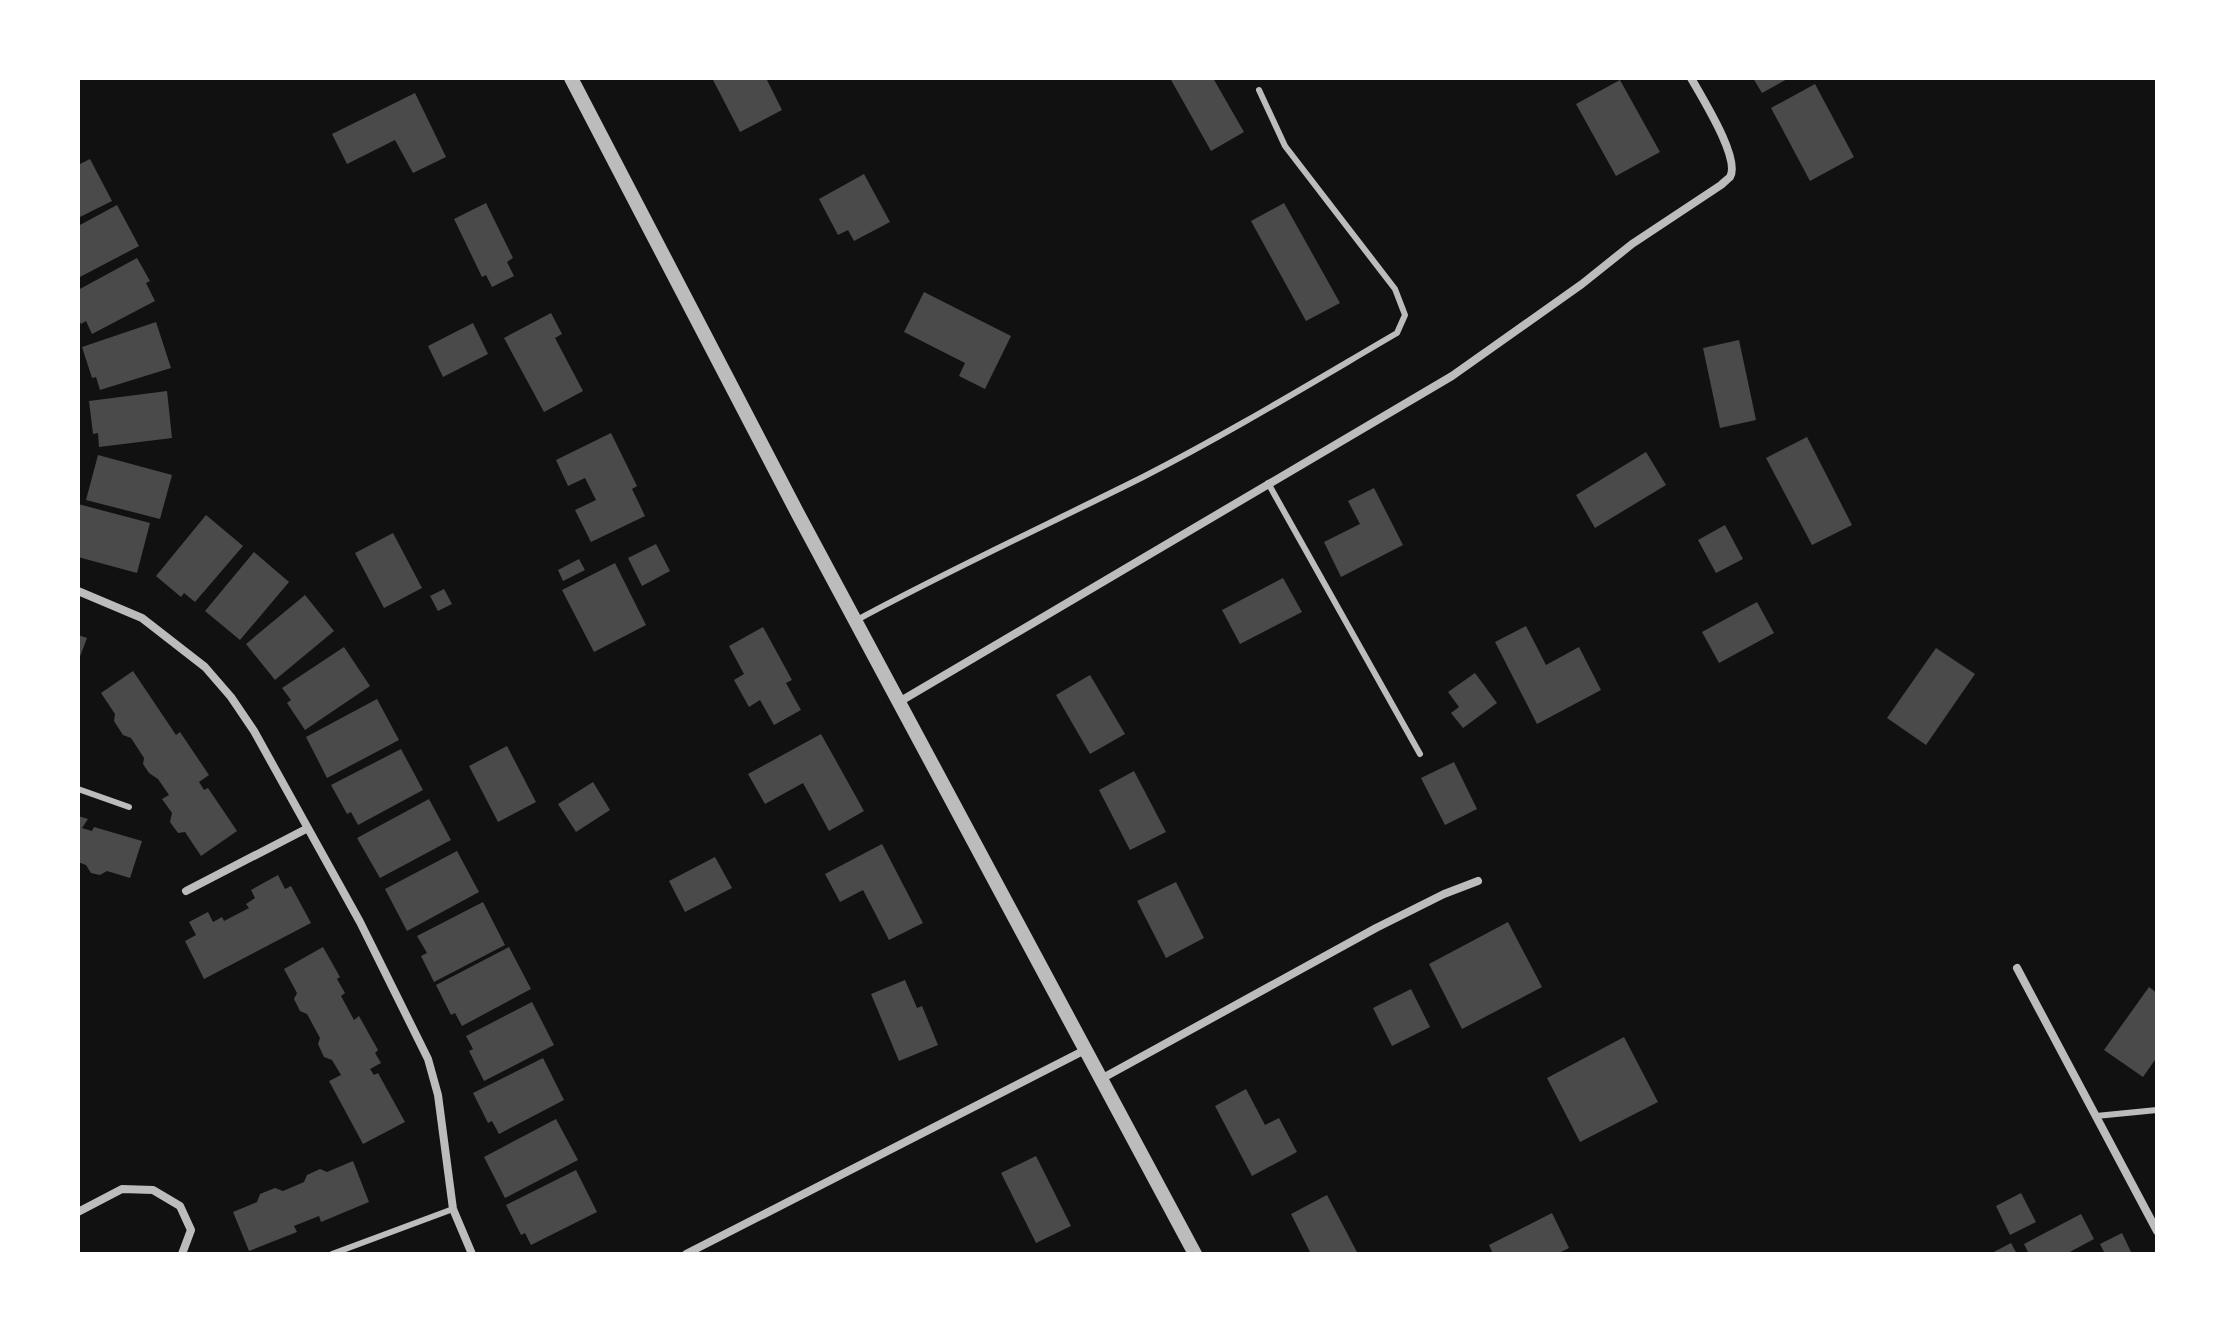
<svg xmlns="http://www.w3.org/2000/svg" width="2235" height="1332" font-family="'Roboto Condensed',sans-serif">
<style>
.building{fill:#4a4a4a}
.lines{fill:none;stroke-linecap:round;stroke-linejoin:round}
.service{stroke:#bcbcbc;stroke-width:6}
.minor{stroke:#bcbcbc;stroke-width:8}
.tertiary{stroke:#bcbcbc;stroke-width:14}
</style>
<rect width="100%" height="100%" fill="#111"/>
<path class="building" d="M 712,78 L 766,78 L 782,110 L 740,132 Z
M 1170,78 L 1213,78 L 1244,132 L 1211,151 Z
M 1753,78 L 1789,78 L 1762,93 Z
M 1620,80 L 1660,152 L 1616,176 L 1576,104 Z
M 1815,84 L 1854,157 L 1810,181 L 1771,108 Z
M 415,93 L 446,157 L 413,173 L 395,140 L 347,164 L 332,134 Z
M 90,159 L 112,201 L 78,218 L 78,165 Z
M 864,174 L 890,222 L 854,241 L 848,230 L 838,235 L 819,199 Z
M 486,203 L 513,258 L 507,262 L 514,276 L 492,287 L 486,275 L 482,277 L 454,219 Z
M 1284,203 L 1340,303 L 1306,321 L 1251,221 Z
M 117,205 L 139,246 L 78,278 L 78,226 Z
M 137,258 L 150,281 L 146,283 L 155,301 L 92,334 L 86,321 L 81,324 L 78,319 L 78,290 Z
M 924,292 L 1011,336 L 985,389 L 959,376 L 965,363 L 904,332 Z
M 551,313 L 562,334 L 555,338 L 583,391 L 544,412 L 504,338 Z
M 156,322 L 171,368 L 100,390 L 96,377 L 92,378 L 82,347 Z
M 473,323 L 488,354 L 443,377 L 428,346 Z
M 1739,340 L 1756,420 L 1720,428 L 1703,348 Z
M 167,391 L 172,438 L 99,447 L 98,433 L 93,434 L 89,401 Z
M 611,433 L 637,486 L 632,489 L 645,516 L 591,542 L 575,510 L 596,500 L 585,478 L 568,486 L 556,460 Z
M 1807,437 L 1852,525 L 1812,545 L 1766,458 Z
M 1646,452 L 1666,485 L 1595,528 L 1576,495 Z
M 98,455 L 172,475 L 160,519 L 86,500 Z
M 1374,488 L 1403,545 L 1341,577 L 1324,542 L 1360,524 L 1348,501 Z
M 78,504 L 150,523 L 137,573 L 78,557 Z
M 206,515 L 243,546 L 195,602 L 184,593 L 181,597 L 156,576 Z
M 1725,525 L 1743,559 L 1716,573 L 1698,540 Z
M 393,533 L 422,588 L 384,608 L 355,553 Z
M 656,544 L 670,571 L 642,586 L 628,558 Z
M 254,552 L 289,582 L 240,640 L 205,611 Z
M 579,559 L 585,570 L 563,581 L 558,570 Z
M 615,563 L 646,625 L 594,652 L 562,590 Z
M 1283,578 L 1302,612 L 1240,644 L 1222,610 Z
M 444,589 L 452,604 L 438,611 L 430,596 Z
M 305,595 L 334,631 L 275,680 L 246,644 Z
M 1757,602 L 1774,633 L 1719,663 L 1702,632 Z
M 1526,626 L 1546,665 L 1579,647 L 1601,690 L 1537,724 L 1495,642 Z
M 763,627 L 792,680 L 786,683 L 801,710 L 774,725 L 760,700 L 749,707 L 734,680 L 744,674 L 729,646 Z
M 78,635 L 87,638 L 78,662 Z
M 344,647 L 370,686 L 305,730 L 287,703 L 291,700 L 282,688 Z
M 1936,648 L 1975,674 L 1926,745 L 1887,718 Z
M 133,671 L 176,735 L 180,732 L 209,775 L 199,782 L 204,790 L 208,788 L 237,831 L 201,856 L 185,832 L 178,833 L 170,822 L 172,813 L 162,799 L 169,795 L 158,779 L 149,773 L 143,764 L 144,758 L 131,738 L 123,735 L 114,721 L 115,714 L 101,693 Z
M 1475,673 L 1497,703 L 1463,728 L 1451,713 L 1459,707 L 1448,692 Z
M 1090,675 L 1125,734 L 1090,754 L 1056,695 Z
M 377,699 L 399,740 L 327,778 L 306,737 Z
M 821,734 L 864,811 L 829,831 L 803,783 L 765,804 L 748,774 Z
M 507,746 L 536,802 L 498,822 L 469,766 Z
M 401,749 L 423,790 L 358,825 L 351,812 L 347,814 L 331,785 Z
M 1454,762 L 1477,809 L 1445,825 L 1421,778 Z
M 1134,771 L 1166,832 L 1130,850 L 1099,790 Z
M 593,782 L 610,810 L 576,832 L 558,804 Z
M 429,799 L 451,840 L 380,878 L 357,838 Z
M 78,816 L 88,819 L 82,828 L 92,831 L 94,827 L 142,841 L 130,878 L 107,871 L 100,875 L 91,873 L 86,865 L 78,862 Z
M 882,844 L 923,923 L 889,940 L 863,890 L 840,902 L 825,874 Z
M 457,851 L 479,892 L 407,931 L 385,889 Z
M 715,857 L 732,888 L 685,912 L 669,881 Z
M 278,875 L 285,889 L 291,886 L 311,923 L 204,979 L 185,941 L 196,935 L 189,922 L 208,912 L 213,922 L 222,917 L 224,921 L 249,908 L 246,904 L 255,898 L 251,890 Z
M 1176,882 L 1204,938 L 1166,958 L 1137,901 Z
M 483,902 L 505,945 L 434,982 L 421,956 L 427,953 L 417,936 Z
M 1508,922 L 1542,987 L 1462,1029 L 1429,964 Z
M 323,947 L 340,977 L 337,979 L 345,993 L 341,996 L 354,1020 L 359,1016 L 378,1050 L 375,1053 L 381,1063 L 370,1069 L 374,1075 L 378,1073 L 405,1122 L 363,1144 L 329,1081 L 341,1075 L 332,1060 L 324,1057 L 318,1044 L 320,1038 L 307,1014 L 300,1011 L 294,999 L 297,993 L 284,969 Z
M 509,947 L 531,989 L 462,1026 L 455,1013 L 451,1015 L 436,985 Z
M 905,980 L 917,1008 L 922,1006 L 938,1045 L 899,1061 L 871,994 Z
M 2149,987 L 2157,993 L 2157,1057 L 2143,1077 L 2104,1050 Z
M 1411,989 L 1430,1027 L 1392,1046 L 1373,1008 Z
M 532,1002 L 554,1045 L 484,1081 L 469,1051 L 473,1049 L 466,1036 Z
M 1624,1037 L 1658,1102 L 1580,1142 L 1547,1078 Z
M 543,1058 L 564,1100 L 499,1134 L 492,1121 L 488,1123 L 473,1093 Z
M 1246,1089 L 1265,1125 L 1279,1118 L 1297,1152 L 1252,1176 L 1215,1106 Z
M 556,1119 L 578,1160 L 505,1198 L 484,1157 Z
M 1036,1156 L 1071,1226 L 1036,1243 L 1001,1173 Z
M 353,1161 L 369,1202 L 321,1222 L 319,1216 L 294,1226 L 297,1232 L 249,1251 L 233,1212 L 257,1202 L 260,1194 L 275,1188 L 283,1191 L 304,1182 L 307,1175 L 320,1169 L 327,1172 Z
M 576,1170 L 597,1212 L 531,1245 L 525,1233 L 521,1235 L 506,1205 Z
M 2021,1193 L 2036,1222 L 2010,1235 L 1996,1206 Z
M 1327,1195 L 1358,1254 L 1311,1254 L 1291,1214 Z
M 1552,1213 L 1569,1248 L 1557,1254 L 1493,1254 L 1489,1245 Z
M 2081,1214 L 2094,1239 L 2066,1254 L 2029,1254 L 2024,1244 Z
M 2122,1233 L 2132,1254 L 2105,1254 L 2100,1244 Z
M 2011,1243 L 2017,1254 L 1990,1254 Z"/>
<g class="lines">
<path class="service" d="M 1268,483 L 1420,754
M 855,621 C 949,570 1047,525 1143,477 C 1229,433 1313,382 1397,333 L 1405,315 L 1395,289 L 1285,146 L 1259,90
M 78,789 L 129,807
M 2096,1116 L 2157,1110
M 332,1254 L 453,1209"/>
<path class="minor" d="M 78,591 L 142,618 L 205,667 L 231,697 L 254,731 L 360,922 L 428,1059 L 438,1095 L 453,1209 L 472,1254
M 899,702 L 1452,376 L 1582,284 L 1632,244 L 1721,185 C 1722,184 1729,178 1730,177 C 1741,159 1701,96 1691,78
M 186,891 L 308,828
M 2017,968 L 2157,1231
M 1101,1079 L 1376,928 L 1444,894 L 1478,881
M 78,1212 L 122,1189 L 153,1190 L 180,1206 L 191,1230 L 182,1254
M 686,1254 L 1085,1050"/>
<path class="tertiary" d="M 571,78 L 798,514 L 1195,1254"/>
</g>
<rect width="2235" height="1332" fill="none" stroke="#ffffff" stroke-width="160"/>
</svg>
